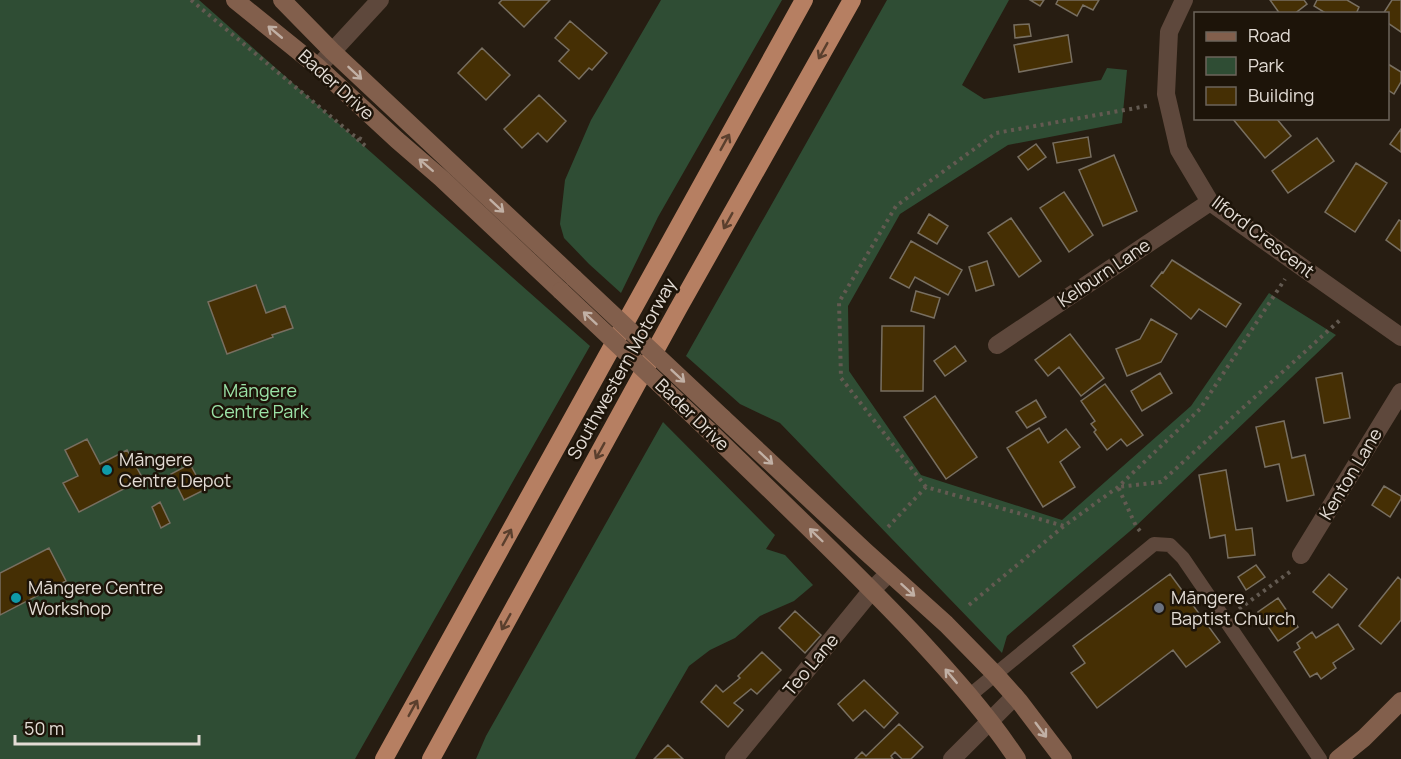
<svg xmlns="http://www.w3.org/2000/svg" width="1401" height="759" font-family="Manrope,sans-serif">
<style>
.green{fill:#2f4d34}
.building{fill:#452f04;stroke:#786f61;stroke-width:1.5}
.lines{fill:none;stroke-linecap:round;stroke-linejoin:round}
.path{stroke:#635a51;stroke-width:4;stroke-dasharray:3 4.5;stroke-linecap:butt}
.lane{stroke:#5e483c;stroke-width:14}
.street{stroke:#5e483c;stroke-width:18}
.secondary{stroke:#825f4c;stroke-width:18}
.highway{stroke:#b67f62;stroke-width:18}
.secondary-bridge{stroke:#825f4c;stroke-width:18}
.oneway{stroke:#c1b0a5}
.oneway2{stroke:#5a3f2d}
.culture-dot{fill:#0f9aa8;stroke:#1d1409;stroke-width:2}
.worship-dot{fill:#6b7280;stroke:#1d1409;stroke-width:2}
.labels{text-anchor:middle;stroke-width:5;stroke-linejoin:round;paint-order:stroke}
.street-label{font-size:18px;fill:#e3dcd5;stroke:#1d1409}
.park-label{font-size:18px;fill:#9be3a7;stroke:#1d1409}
.poi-label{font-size:18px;fill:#e3dcd5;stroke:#1d1409;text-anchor:start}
</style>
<rect width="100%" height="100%" fill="#271d12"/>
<path class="green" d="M 0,0 L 199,0 L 590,346 L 355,759 L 0,759 Z
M 661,0 L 782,0 L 658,217 L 621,293 L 589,264 L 564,238 L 560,224 L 565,180 L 591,120 Z
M 887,0 L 1009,0 L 962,85 L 984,99 L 1101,80 L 1107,68 L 1127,70 L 1122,123 L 1008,145 L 900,214 L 848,306 L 849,371 L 921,475 L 1062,520 L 1191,406 L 1269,293 L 1336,335 L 1136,526 L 1007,636 L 1002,653 L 780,423 L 740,404 L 686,356 Z
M 663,422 L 775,535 L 766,549 L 785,555 L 813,585 L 794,601 L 760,616 L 735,638 L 710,650 L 689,666 L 635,759 L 476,759 L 486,736 Z"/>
<path class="building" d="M 502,0 L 550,0 L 524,27 L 499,3 Z
M 1030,0 L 1044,0 L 1040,6 Z
M 1058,0 L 1099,0 L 1093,10 L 1083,5 L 1077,16 L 1056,4 Z
M 1270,0 L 1304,0 L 1307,4 L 1294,14 L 1280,14 Z
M 1317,0 L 1347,0 L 1359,7 L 1356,14 L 1327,14 L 1314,6 Z
M 1392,0 L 1401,0 L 1401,32 L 1388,23 L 1388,14 L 1383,14 Z
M 570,21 L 607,53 L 592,70 L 589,68 L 579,79 L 559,61 L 569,50 L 555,38 Z
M 1029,24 L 1031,36 L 1015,38 L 1014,25 Z
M 1068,35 L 1072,62 L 1019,72 L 1014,45 Z
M 482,48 L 510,75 L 486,100 L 458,73 Z
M 1388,64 L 1401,72 L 1401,82 L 1394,94 L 1388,90 Z
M 539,95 L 566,121 L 547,142 L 538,133 L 522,148 L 504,129 Z
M 1232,118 L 1276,118 L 1291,136 L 1265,158 Z
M 1401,129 L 1401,152 L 1390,144 Z
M 1088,137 L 1091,157 L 1057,163 L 1053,143 Z
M 1317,138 L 1334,161 L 1288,193 L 1272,171 Z
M 1036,144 L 1046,157 L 1028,170 L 1018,157 Z
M 1114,155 L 1137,211 L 1103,226 L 1079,170 Z
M 1356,163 L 1387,183 L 1355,232 L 1325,212 Z
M 1064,192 L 1093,235 L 1069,252 L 1040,208 Z
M 929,214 L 948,226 L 937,244 L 918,233 Z
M 1011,218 L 1041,261 L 1019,277 L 988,233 Z
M 1399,220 L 1401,221 L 1401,251 L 1386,240 Z
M 911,241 L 962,270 L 948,295 L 915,277 L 909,288 L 890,278 Z
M 1172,260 L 1241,304 L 1226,327 L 1199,309 L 1191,319 L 1151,286 L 1162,272 L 1163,273 Z
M 987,261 L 994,285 L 976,291 L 969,267 Z
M 256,285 L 266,313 L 285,306 L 293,328 L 272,335 L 273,337 L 227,354 L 208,302 Z
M 916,291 L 940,298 L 934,318 L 911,311 Z
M 1151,319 L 1177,334 L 1161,362 L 1127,376 L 1116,349 L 1140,339 Z
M 882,326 L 924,326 L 923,391 L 881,391 Z
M 1070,334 L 1104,378 L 1081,396 L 1059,367 L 1048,376 L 1035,360 Z
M 955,346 L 966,361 L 945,376 L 934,361 Z
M 1160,373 L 1172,393 L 1142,411 L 1131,391 Z
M 1342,373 L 1350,418 L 1324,423 L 1316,378 Z
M 1105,384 L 1143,435 L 1127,446 L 1121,439 L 1107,450 L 1094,432 L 1096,430 L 1091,424 L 1095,421 L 1081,401 Z
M 935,396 L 977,457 L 946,479 L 904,417 Z
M 1036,400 L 1046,417 L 1027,428 L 1016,412 Z
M 1284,421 L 1292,458 L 1305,455 L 1314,495 L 1287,501 L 1279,464 L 1265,467 L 1256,427 Z
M 1039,428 L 1048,443 L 1066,429 L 1080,447 L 1060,462 L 1075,487 L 1043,507 L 1007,448 Z
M 87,439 L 100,464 L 127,450 L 143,479 L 79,512 L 63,483 L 78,476 L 65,450 Z
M 190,464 L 204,490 L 184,500 L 171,474 Z
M 1226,470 L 1236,530 L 1252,528 L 1255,555 L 1228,558 L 1225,535 L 1210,538 L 1199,475 Z
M 1384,486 L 1401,496 L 1401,499 L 1390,517 L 1372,505 Z
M 160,502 L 170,523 L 161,528 L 152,507 Z
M 49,548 L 66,581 L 0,615 L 0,573 Z
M 1256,565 L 1265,577 L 1246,590 L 1238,577 Z
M 1170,574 L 1220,642 L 1186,667 L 1173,650 L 1097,708 L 1071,673 L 1085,663 L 1073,646 Z
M 1329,574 L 1347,589 L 1332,608 L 1313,592 Z
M 1398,577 L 1401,580 L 1401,620 L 1381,644 L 1359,626 Z
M 1278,598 L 1298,627 L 1278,641 L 1258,612 Z
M 795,611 L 821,635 L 805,653 L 779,628 Z
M 1338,624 L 1354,649 L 1333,663 L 1336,668 L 1321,679 L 1317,673 L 1310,677 L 1294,652 L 1300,648 L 1297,643 L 1312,632 L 1316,638 Z
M 762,652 L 781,670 L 757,694 L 751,689 L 734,703 L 743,710 L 728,727 L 701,702 L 716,685 L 723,692 L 740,678 L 738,676 Z
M 864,680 L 898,713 L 884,728 L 865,710 L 853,721 L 838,704 Z
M 899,724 L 923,747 L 911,759 L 902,759 L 895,752 L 891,756 L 893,759 L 855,759 L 862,752 L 866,756 Z
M 668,745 L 683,759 L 654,759 Z"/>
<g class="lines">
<path class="path" d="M 191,0 L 353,135 L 365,141
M 357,139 L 368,148
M 926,487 L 841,378 L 839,302 L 896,206 L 996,133 L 1147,106
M 888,527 L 926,487 L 1064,526
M 1140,531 L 1136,526 L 1118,487 L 1161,482 L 1340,320
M 969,605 L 1064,526 L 1118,487 L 1200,409 L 1285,279
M 1239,609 L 1291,571"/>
<path class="lane" d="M 969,696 L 1154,544 L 1170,545 L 1183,558 L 1320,759"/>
<path class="street" d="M 1184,0 L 1169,32 L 1166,94 L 1179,150 L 1210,202 L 1401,337
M 318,67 L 380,0
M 997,345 L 1210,202
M 1301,555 L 1401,392
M 734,759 L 872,590 L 889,573
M 952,759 L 1015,696"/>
<path class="secondary" d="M 235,0 L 318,67 L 397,140 L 441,178 L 561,291
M 282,0 L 332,51 L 574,278
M 723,418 L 865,551 L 946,624 L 995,674 L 1019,701 L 1063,759
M 708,430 C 778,498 849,565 916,636 C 952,675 988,715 1017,759
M 1338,759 L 1364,738 L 1401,701"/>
<path class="highway" d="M 384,759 L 804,0
M 431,759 L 678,309 L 852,0"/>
<path class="secondary-bridge" d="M 574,278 L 723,418
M 561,291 L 708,430"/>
</g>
<defs><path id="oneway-shaft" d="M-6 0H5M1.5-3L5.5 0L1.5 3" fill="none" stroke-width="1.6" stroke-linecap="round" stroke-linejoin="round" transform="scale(1.5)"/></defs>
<g class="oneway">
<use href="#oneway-shaft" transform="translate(275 32) rotate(-140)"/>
<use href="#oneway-shaft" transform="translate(355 73) rotate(43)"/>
<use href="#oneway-shaft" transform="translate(426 165) rotate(-139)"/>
<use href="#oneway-shaft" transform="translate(497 206) rotate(43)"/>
<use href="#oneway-shaft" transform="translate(590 318) rotate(-137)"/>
<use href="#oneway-shaft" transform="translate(678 376) rotate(43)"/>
<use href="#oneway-shaft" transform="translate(766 458) rotate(43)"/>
<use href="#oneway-shaft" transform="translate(816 535) rotate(-136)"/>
<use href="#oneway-shaft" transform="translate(908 590) rotate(42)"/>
<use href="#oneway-shaft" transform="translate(951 676) rotate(-130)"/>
<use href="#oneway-shaft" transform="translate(1041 730) rotate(53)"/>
</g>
<g class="oneway2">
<use href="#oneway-shaft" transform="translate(823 51) rotate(119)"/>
<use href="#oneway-shaft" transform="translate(725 142) rotate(-61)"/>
<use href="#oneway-shaft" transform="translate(728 221) rotate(119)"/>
<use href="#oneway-shaft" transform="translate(600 451) rotate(119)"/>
<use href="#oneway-shaft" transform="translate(507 537) rotate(-61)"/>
<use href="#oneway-shaft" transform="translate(506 622) rotate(119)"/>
<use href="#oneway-shaft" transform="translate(413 708) rotate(-61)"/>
</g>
<g class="culture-dot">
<circle cx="107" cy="470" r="6"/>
<circle cx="16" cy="598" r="6"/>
</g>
<circle class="worship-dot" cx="1159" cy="608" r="6"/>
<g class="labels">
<g class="street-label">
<text transform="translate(336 85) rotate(42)" y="6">Bader Drive</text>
<text transform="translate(1263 237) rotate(37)" y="6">Ilford Crescent</text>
<text transform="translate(1104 273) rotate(-34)" y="6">Kelburn Lane</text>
<text transform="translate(622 369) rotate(-61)" y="6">Southwestern Motorway</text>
<text transform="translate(692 415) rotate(44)" y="6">Bader Drive</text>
<text transform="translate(1351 474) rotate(-59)" y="6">Kenton Lane</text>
<text transform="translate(811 665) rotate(-50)" y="6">Teo Lane</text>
</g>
<g class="park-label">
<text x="260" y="397">Māngere<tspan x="260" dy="21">Centre Park</tspan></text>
</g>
<g class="poi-label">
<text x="119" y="466">Māngere<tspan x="119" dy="21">Centre Depot</tspan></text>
<text x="28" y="594">Māngere Centre<tspan x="28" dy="21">Workshop</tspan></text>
<text x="1171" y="604">Māngere<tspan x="1171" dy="21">Baptist Church</tspan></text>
</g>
</g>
<rect x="1194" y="12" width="195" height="108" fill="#1d1409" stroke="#6c645b" stroke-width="1.5"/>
<rect x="1206" y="32" width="30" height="9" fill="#825f4c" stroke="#6c645b" stroke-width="1.5"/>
<text x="1248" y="42" font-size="18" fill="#e3dcd5">Road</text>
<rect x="1206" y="57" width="30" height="18" fill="#2f4d34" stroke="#6c645b" stroke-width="1.5"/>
<text x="1248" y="72" font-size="18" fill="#e3dcd5">Park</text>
<rect x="1206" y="87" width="30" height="18" fill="#452f04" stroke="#6c645b" stroke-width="1.5"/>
<text x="1248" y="102" font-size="18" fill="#e3dcd5">Building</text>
<path d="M15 735v9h184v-9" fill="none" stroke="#e3dcd5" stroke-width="3"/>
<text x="24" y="735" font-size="18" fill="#e3dcd5" stroke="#1d1409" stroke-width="4.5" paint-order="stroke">50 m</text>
</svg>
